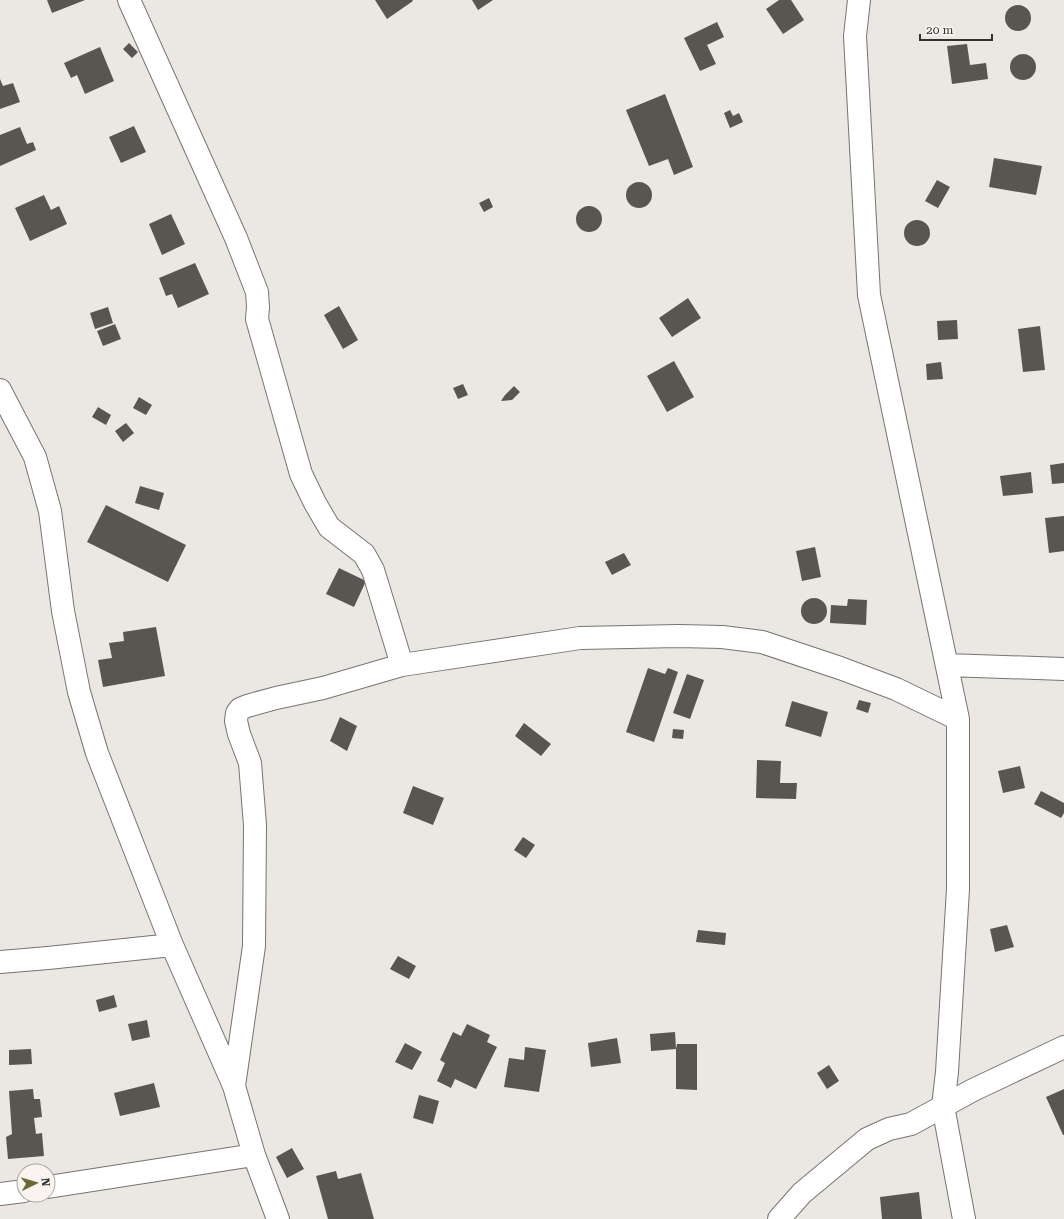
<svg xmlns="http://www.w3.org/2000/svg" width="1064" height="1219" font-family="'Roboto Serif',serif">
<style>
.building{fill:#595652}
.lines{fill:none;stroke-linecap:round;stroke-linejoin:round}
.street-casing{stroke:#787470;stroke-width:24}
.street{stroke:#fff;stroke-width:22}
</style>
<rect width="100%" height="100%" fill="#ebe7e2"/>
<path class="building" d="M 47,0 L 85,0 L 52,13 Z
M 375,0 L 412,0 L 413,1 L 387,19 Z
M 472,0 L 493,0 L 478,10 Z
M 779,0 L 791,0 L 804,20 L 783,34 L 766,9 Z
M1005 18a13 13 0 1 1 26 0a13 13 0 1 1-26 0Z
M 717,22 L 724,37 L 707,45 L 716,64 L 700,71 L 684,38 Z
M 129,43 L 138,52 L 132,58 L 123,49 Z
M 967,44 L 970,65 L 986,63 L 988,79 L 952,84 L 947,46 Z
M 100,47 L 114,81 L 85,94 L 77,75 L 71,78 L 64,63 Z
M1010 67a13 13 0 1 1 26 0a13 13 0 1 1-26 0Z
M 0,79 L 3,86 L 13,83 L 20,102 L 0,109 Z
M 665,94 L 693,167 L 674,175 L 668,159 L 649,166 L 626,110 Z
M 730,110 L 733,116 L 739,113 L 743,122 L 730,128 L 724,113 Z
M 134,126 L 146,152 L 121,163 L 109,137 Z
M 20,127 L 27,144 L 33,142 L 36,150 L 0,166 L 0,135 Z
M 994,158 L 1042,166 L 1036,195 L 989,187 Z
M 937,180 L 950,187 L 938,208 L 925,201 Z
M626 195a13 13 0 1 1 26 0a13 13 0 1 1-26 0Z
M 44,195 L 51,210 L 59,206 L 67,224 L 30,241 L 15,208 Z
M 489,198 L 493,207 L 484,212 L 479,203 Z
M576 219a13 13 0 1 1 26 0a13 13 0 1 1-26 0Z
M 171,214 L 185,244 L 162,255 L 149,224 Z
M904 233a13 13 0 1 1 26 0a13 13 0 1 1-26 0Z
M 195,263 L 209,294 L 178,308 L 172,294 L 166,296 L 159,278 Z
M 688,298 L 701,318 L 672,337 L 659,318 Z
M 339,306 L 358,340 L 343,349 L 324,315 Z
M 108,307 L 113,323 L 95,329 L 90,313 Z
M 957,320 L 958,339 L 938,340 L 937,321 Z
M 115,324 L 121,339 L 103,346 L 97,331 Z
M 1040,326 L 1045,370 L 1023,372 L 1018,329 Z
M 674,361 L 694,397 L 667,412 L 647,376 Z
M 941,362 L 943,379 L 927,380 L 926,364 Z
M 463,384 L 468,395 L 458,399 L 453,388 Z
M 514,386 L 520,392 L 512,400 L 501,401 L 505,395 Z
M 139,397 L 152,405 L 146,415 L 133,408 Z
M 98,407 L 111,415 L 106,425 L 92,417 Z
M 126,423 L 134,433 L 123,442 L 115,431 Z
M 1064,463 L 1064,483 L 1052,484 L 1050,465 Z
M 1031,472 L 1033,493 L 1003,496 L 1000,476 Z
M 140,486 L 164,493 L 159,510 L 135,503 Z
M 106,505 L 186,545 L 168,582 L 87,542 Z
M 1064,516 L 1064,551 L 1049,553 L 1045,518 Z
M 815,547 L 821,577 L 802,581 L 796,551 Z
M 624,553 L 631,565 L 612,575 L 605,562 Z
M 339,568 L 366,581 L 354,607 L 326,594 Z
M801 611a13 13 0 1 1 26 0a13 13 0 1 1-26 0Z
M 848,599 L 867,600 L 866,625 L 830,623 L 831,605 L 847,606 Z
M 156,627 L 165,676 L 103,687 L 98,660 L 112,658 L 109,643 L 124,641 L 123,632 Z
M 648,668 L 665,674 L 668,668 L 678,672 L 654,742 L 626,732 Z
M 687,674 L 704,680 L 690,719 L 673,713 Z
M 859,700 L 871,703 L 868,713 L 856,709 Z
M 792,701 L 828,712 L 821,737 L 785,726 Z
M 340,717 L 357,726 L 347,751 L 330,741 Z
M 524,723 L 551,744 L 541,756 L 515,736 Z
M 673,729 L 684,730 L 683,739 L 672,738 Z
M 757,760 L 781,761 L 780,783 L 797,783 L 796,799 L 756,798 Z
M 1020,766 L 1025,788 L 1003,793 L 998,771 Z
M 413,786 L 444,798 L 433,825 L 403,813 Z
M 1041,791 L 1064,803 L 1064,813 L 1061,818 L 1034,804 Z
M 523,837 L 535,845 L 526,858 L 514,850 Z
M 1007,925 L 1014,947 L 995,952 L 990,929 Z
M 698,930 L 726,933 L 725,945 L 696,942 Z
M 398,956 L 416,966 L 409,979 L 390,969 Z
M 114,995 L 117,1007 L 99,1012 L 96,1000 Z
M 147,1020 L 150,1037 L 132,1041 L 128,1024 Z
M 467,1024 L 490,1035 L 487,1042 L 497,1047 L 476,1089 L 455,1079 L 451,1088 L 437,1081 L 445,1063 L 440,1060 L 453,1032 L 461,1036 Z
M 675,1032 L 676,1049 L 677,1044 L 697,1044 L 697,1090 L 676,1089 L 676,1049 L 651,1051 L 650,1034 Z
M 617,1038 L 621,1063 L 591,1067 L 588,1043 Z
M 405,1043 L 422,1052 L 412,1070 L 395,1062 Z
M 525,1047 L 546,1050 L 539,1092 L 504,1087 L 509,1058 L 524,1060 Z
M 31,1049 L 32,1064 L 9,1065 L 9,1050 Z
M 829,1065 L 839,1081 L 827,1089 L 817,1073 Z
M 154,1083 L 160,1107 L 120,1116 L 114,1093 Z
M 33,1089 L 34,1099 L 40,1099 L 42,1117 L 34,1118 L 36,1134 L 42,1133 L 44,1156 L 8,1159 L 6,1137 L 12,1134 L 9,1091 Z
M 1064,1089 L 1064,1135 L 1063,1135 L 1046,1097 Z
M 419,1095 L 439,1101 L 433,1124 L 413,1118 Z
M 292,1148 L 304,1169 L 287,1178 L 276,1157 Z
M 336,1171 L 338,1179 L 361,1173 L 374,1219 L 328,1219 L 316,1176 Z
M 919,1192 L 922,1219 L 882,1219 L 880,1197 Z"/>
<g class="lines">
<g class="street-casing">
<path id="street" d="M 129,0 L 236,238 L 257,292 L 258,307 L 257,319 L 301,474 L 315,503 L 329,527 L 364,554 L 373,570 L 402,665
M 859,0 L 855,36 L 869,295 L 958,719 L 958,889 L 947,1072 L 943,1106 L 964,1219
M 0,390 L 35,457 L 50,511 L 63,611 L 79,692 L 97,753 L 172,945 L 234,1086 L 254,1155 L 278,1219
M 947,665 L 1064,669
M 0,962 L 48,958 L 172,945
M 234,1086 L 254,946 L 255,825 L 250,763 L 239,734 L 236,721 L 237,713 L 240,709 L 247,706 L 276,698 L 323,688 L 402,665 L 580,638 L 679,636 L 722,637 L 762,642 L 840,668 L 896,689 L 958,719
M 48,1187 L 254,1155
M 0,1194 L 24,1191
M 779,1219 L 802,1193 L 867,1139 L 889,1129 L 911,1124 L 973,1090 L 1064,1047"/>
</g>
<use href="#street" class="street"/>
</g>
<g transform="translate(36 1183) rotate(85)"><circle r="19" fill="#f9f4f0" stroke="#a9a6a3"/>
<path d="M0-3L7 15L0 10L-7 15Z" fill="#6e6633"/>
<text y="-6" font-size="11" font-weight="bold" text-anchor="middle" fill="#32312f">N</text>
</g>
<path d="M920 34v6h72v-6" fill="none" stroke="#32312f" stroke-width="2"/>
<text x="926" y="34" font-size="12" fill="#32312f" stroke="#f9f4f0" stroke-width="3" paint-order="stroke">20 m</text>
</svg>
